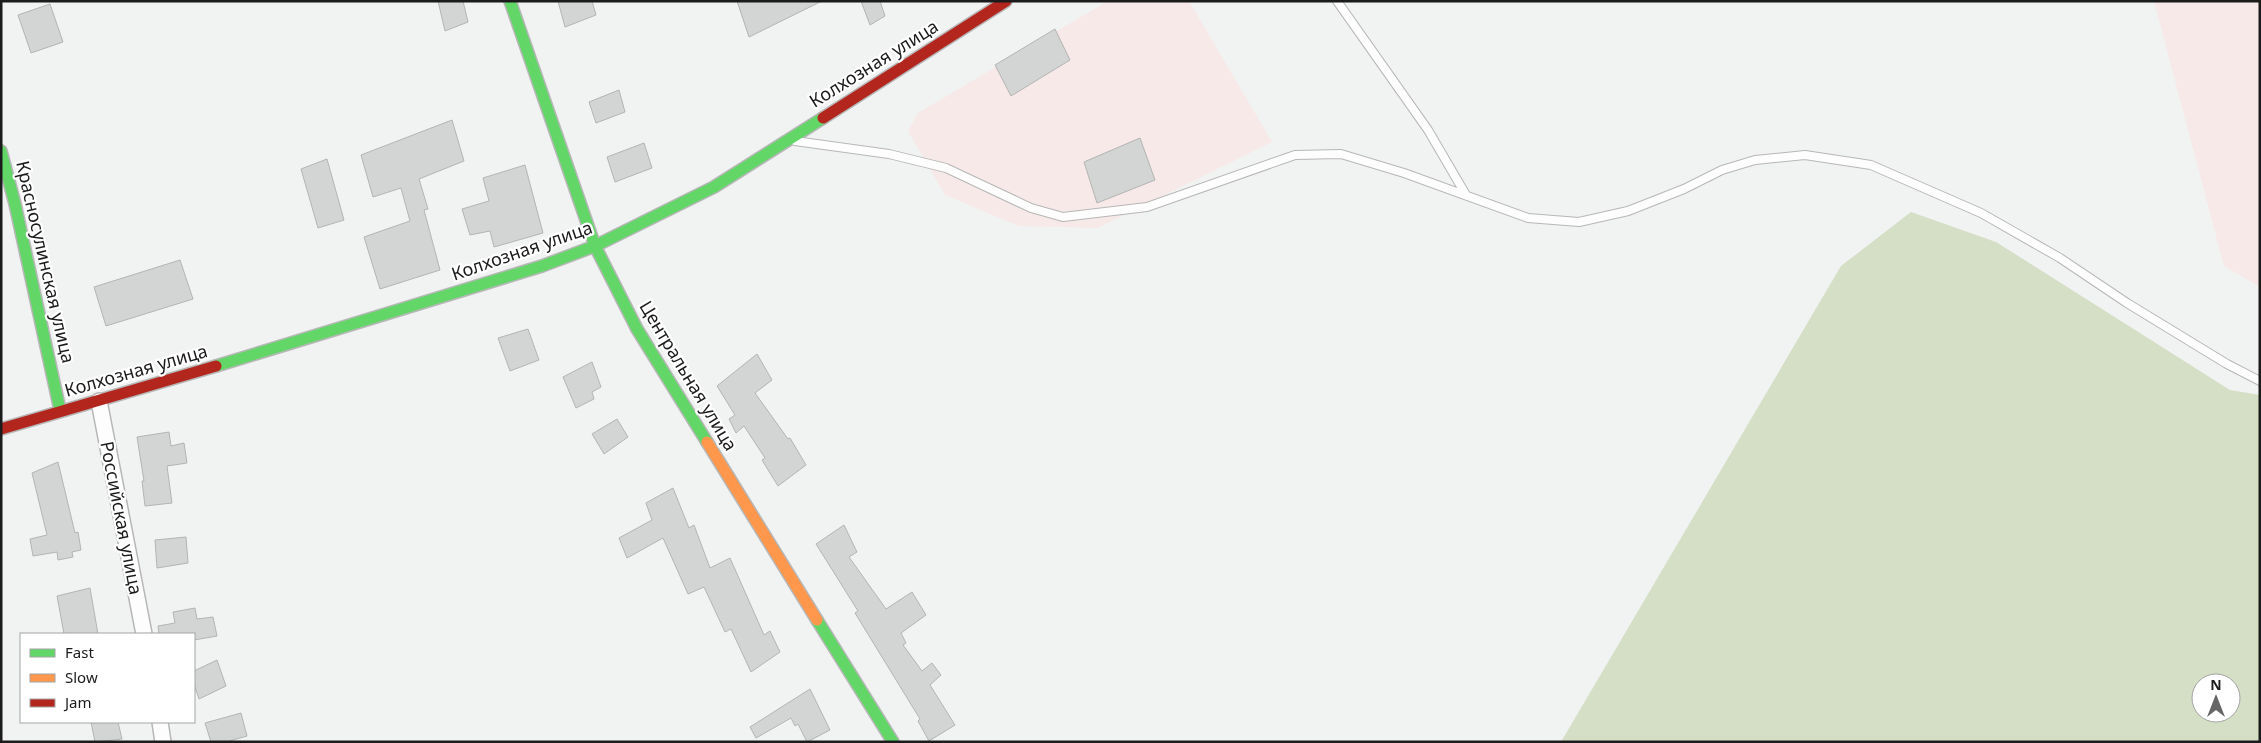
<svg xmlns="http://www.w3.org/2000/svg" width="2261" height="743" font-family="'Noto Sans',sans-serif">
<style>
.industrial{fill:#f7e9e8}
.green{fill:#d4dfc6;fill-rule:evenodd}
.building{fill:#d3d4d4;stroke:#b3b4b4}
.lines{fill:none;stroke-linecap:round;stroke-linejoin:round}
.lane-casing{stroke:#b7b7b7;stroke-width:10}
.street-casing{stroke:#b7b7b7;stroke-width:18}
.fast-casing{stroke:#b7b7b7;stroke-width:14}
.slow-casing{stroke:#b7b7b7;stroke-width:14}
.jam-casing{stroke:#b7b7b7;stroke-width:14}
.lane{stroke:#fdfdfd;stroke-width:8}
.street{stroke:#fdfdfd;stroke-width:15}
.fast{stroke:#63d668;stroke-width:11}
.slow{stroke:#ff974d;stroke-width:11}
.jam{stroke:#b3261e;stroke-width:11}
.labels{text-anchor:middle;stroke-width:4.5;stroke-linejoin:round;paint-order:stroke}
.street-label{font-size:18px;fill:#1b1b1c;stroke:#fff}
</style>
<rect width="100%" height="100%" fill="#f1f2f2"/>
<path class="industrial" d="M 1108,1 L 1189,1 L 1272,142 L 1098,228 L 1019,226 L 945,195 L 908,131 L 918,113 Z
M 2154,1 L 2260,1 L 2260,287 L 2224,266 Z"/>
<path class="green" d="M 1911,212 L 1996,242 L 2230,390 L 2260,395 L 2260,742 L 1561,742 L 1841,266 ZM 2201,683 L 2231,683 L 2231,713 L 2201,713 Z"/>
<path class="building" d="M 438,1 L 463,1 L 468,22 L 445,31 Z
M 558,1 L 592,1 L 596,15 L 565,27 Z
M 737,1 L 822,1 L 749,37 Z
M 861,1 L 880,1 L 885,16 L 870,25 Z
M 50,4 L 63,42 L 31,53 L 18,15 Z
M 1055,29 L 1070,60 L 1011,96 L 995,65 Z
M 619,90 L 625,112 L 596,123 L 589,102 Z
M 452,120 L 464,161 L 419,179 L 428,209 L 424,210 L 440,270 L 380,289 L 364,237 L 410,221 L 401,188 L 373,197 L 361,155 Z
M 1140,138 L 1155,180 L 1097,203 L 1084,162 Z
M 644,143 L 652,168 L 615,182 L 607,157 Z
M 327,159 L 344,220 L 318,228 L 301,169 Z
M 525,165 L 543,233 L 494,247 L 490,231 L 470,235 L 462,209 L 489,201 L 483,178 Z
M 180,260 L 193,299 L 106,326 L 94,287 Z
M 528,329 L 539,360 L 510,371 L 498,338 Z
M 757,354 L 772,380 L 755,393 L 788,439 L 790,438 L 806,465 L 778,486 L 762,460 L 765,458 L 744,426 L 736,433 L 729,419 L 735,415 L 717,386 Z
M 592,362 L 601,387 L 592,392 L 594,399 L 576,408 L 563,377 Z
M 617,419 L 628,437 L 604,454 L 592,434 Z
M 169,432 L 171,446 L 184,443 L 187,463 L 167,466 L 172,503 L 145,506 L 142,481 L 144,481 L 137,437 Z
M 58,462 L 75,533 L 78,532 L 81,550 L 72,552 L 73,557 L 58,560 L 57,552 L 33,556 L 30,539 L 47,535 L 32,473 Z
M 673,488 L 689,528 L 694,525 L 710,568 L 730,558 L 764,635 L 770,631 L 780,652 L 751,672 L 731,629 L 725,632 L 704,587 L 688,594 L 663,538 L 627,558 L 619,538 L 652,520 L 646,503 Z
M 844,525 L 857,552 L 849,557 L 886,609 L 912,592 L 926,615 L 901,633 L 906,643 L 903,645 L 922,671 L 932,663 L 941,675 L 930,685 L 955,725 L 929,741 L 918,721 L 920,719 L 855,613 L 858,611 L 816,544 Z
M 186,537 L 188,563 L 157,568 L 155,540 Z
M 90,588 L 98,634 L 64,634 L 57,596 Z
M 195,608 L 197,619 L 213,617 L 217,636 L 194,640 L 194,634 L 159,634 L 158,626 L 175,623 L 173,612 Z
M 217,660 L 226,686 L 199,699 L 194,684 L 194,671 Z
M 810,689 L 830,730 L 807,742 L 798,724 L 795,726 L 791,718 L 756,738 L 750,727 Z
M 241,713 L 247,736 L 226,742 L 211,742 L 205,723 Z
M 91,722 L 118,722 L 122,739 L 95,742 Z"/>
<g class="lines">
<g class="lane-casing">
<path id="lane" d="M 1337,1 L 1428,130 L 1466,195
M 795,141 L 889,154 L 946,168 L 1031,208 L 1063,217 L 1147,207 L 1295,155 L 1341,154 L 1404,173 L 1528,218 L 1579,222 L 1628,211 L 1684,189 L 1722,170 L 1755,160 L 1805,155 L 1871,165 L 1981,213 L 2060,258 L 2127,303 L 2227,364 L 2260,381"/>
</g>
<g class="street-casing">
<path id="street" d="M 99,401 L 144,634
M 160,722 L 163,742"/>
</g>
<g class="fast-casing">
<path id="fast" d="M 510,1 L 595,246 L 637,329 L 707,442
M 1,151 L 15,204 L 60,410
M 216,366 L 542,266 L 595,246 L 714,187 L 823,118
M 817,620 L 893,742"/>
</g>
<g class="slow-casing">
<path id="slow" d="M 707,442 L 817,620"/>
</g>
<g class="jam-casing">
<path id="jam" d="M 823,118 L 1006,1
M 1,429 L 216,366"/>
</g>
<use href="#lane" class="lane"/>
<use href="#street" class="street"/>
<use href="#fast" class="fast"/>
<use href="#slow" class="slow"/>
<use href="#jam" class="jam"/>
</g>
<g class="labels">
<g class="street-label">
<text transform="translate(874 64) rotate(-32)" y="6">Колхозная улица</text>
<text transform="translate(522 251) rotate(-19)" y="6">Колхозная улица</text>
<text transform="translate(45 262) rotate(77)" y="6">Красносулинская улица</text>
<text transform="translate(136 371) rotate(-16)" y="6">Колхозная улица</text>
<text transform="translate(688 376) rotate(59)" y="6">Центральная улица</text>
<text transform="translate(121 518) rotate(79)" y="6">Российская улица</text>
</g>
</g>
<rect width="2261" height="743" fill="none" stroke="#1b1b1c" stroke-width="5"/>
<rect x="20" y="633" width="175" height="90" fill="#ffffff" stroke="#a4a4a4"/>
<rect x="30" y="649" width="25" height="8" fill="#63d668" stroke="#a4a4a4"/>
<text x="65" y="658" font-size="15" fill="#1b1b1c">Fast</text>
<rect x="30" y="674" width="25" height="8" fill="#ff974d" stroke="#a4a4a4"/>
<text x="65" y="683" font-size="15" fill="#1b1b1c">Slow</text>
<rect x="30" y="699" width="25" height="8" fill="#b3261e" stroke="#a4a4a4"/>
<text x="65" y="708" font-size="15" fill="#1b1b1c">Jam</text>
<g transform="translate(2216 698)"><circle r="24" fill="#ffffff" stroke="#a4a4a4"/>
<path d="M0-4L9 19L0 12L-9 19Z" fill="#666667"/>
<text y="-8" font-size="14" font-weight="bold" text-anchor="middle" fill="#1b1b1c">N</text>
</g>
</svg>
